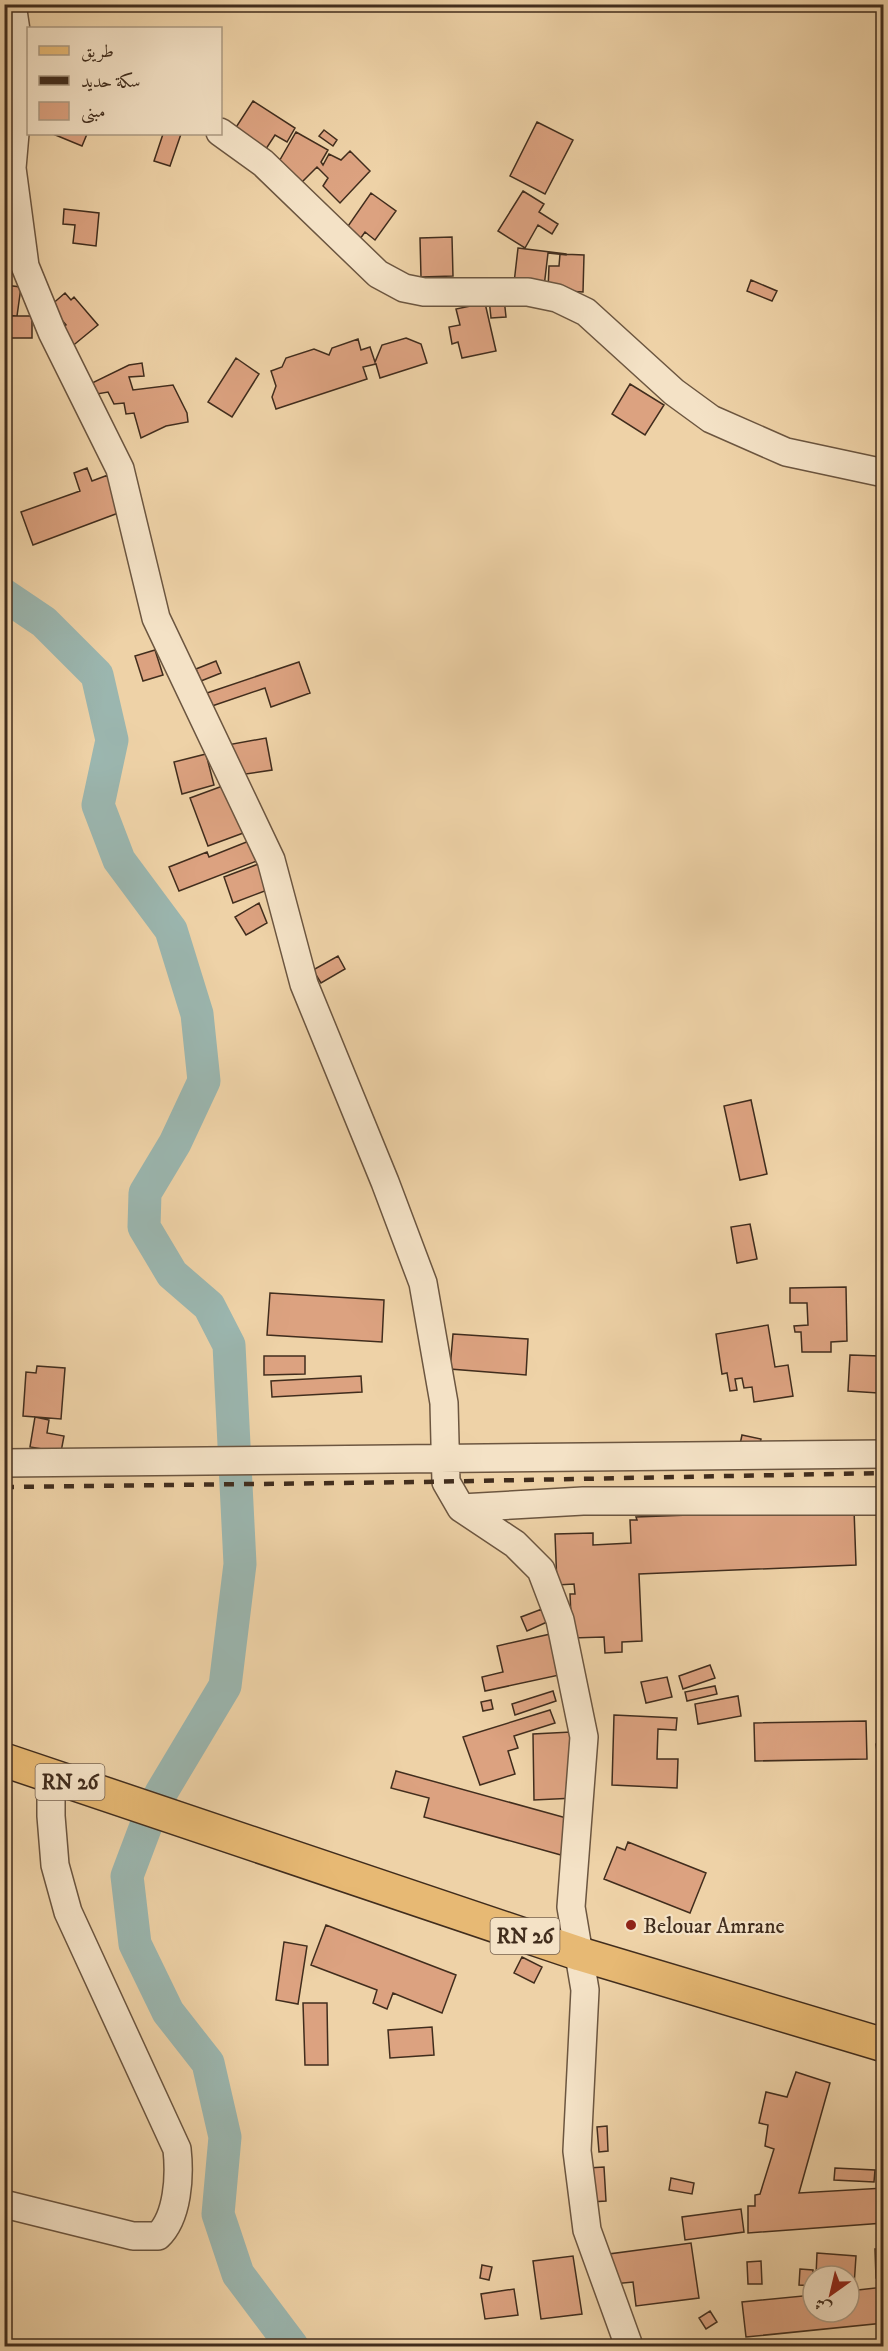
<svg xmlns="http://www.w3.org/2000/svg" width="888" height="2351" font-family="'IM FELL DW Pica',Amiri,serif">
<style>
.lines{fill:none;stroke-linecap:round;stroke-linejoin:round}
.river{stroke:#9bb6af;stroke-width:33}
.building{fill:#dca280;stroke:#412d1d;stroke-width:1.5}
.minor-casing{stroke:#6c5640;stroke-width:30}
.major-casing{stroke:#412d1d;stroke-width:36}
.minor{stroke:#f4e2c6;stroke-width:27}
.major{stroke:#e7b974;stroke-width:33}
.rail{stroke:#412d1d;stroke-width:4.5;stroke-dasharray:10 10;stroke-linecap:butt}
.poi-dot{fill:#8f2418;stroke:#f4e2c6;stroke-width:2}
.labels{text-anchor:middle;stroke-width:4.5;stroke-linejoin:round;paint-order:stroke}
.shield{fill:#f4e2c6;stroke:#776350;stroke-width:1.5}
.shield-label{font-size:21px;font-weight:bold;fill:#412d1d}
.poi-label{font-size:22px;fill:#412d1d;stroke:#f4e2c6;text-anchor:start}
</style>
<rect width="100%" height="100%" fill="#eed2a7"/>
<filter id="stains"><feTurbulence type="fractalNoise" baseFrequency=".00333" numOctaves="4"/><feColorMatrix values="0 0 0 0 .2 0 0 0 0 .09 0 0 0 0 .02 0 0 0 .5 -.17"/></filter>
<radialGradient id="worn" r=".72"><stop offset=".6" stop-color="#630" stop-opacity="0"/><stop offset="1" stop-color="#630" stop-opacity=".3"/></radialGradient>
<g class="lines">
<path class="river" d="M 4,595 L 44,622 L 97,675 L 112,740 L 98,805 L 119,860 L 171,930 L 197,1014 L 204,1081 L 175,1143 L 145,1193 L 144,1227 L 172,1274 L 209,1306 L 229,1345 L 240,1564 L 225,1686 L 161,1793 L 147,1823 L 127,1876 L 135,1944 L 168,2012 L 208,2063 L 225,2137 L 218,2214 L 238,2274 L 292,2346"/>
</g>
<path class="building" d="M 253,101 L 295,128 L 287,142 L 275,135 L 262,155 L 231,135 Z
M 537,122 L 573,140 L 545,194 L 510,176 Z
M 324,130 L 337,140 L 333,146 L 319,136 Z
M 296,132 L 328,150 L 321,162 L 323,165 L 329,154 L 341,160 L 350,151 L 370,171 L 340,203 L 323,186 L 328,178 L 317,167 L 302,182 L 277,165 Z
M 53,134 L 87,134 L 82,146 Z
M 163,134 L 181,134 L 170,166 L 154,161 Z
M 523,191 L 544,204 L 539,212 L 558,224 L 552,234 L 538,225 L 525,248 L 498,231 Z
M 371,193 L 396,211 L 375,240 L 365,232 L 360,239 L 346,229 Z
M 64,209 L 99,213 L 96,246 L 73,243 L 75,225 L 63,224 Z
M 452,237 L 453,276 L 421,277 L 420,238 Z
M 518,248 L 566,254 L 566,255 L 548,253 L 544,287 L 514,283 Z
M 560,254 L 584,255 L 583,292 L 548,290 L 549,266 L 559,266 Z
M 751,280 L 777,291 L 772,301 L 747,291 Z
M 4,285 L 21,287 L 17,316 L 4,315 Z
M 65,293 L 71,300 L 74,297 L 98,325 L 70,348 L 57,332 L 66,325 L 50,306 Z
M 504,298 L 506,317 L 491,318 L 489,299 Z
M 485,303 L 496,351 L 462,358 L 458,342 L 452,344 L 449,327 L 460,325 L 456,309 Z
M 4,316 L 32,316 L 32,338 L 4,338 Z
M 406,338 L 421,344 L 427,363 L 380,378 L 376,364 L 363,367 L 367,379 L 276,409 L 272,397 L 276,386 L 271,371 L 282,367 L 286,358 L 314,349 L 329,355 L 332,348 L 358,339 L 361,350 L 370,347 L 375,362 L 382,345 Z
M 236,358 L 259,374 L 232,417 L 208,402 Z
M 142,363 L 144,376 L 129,377 L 133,390 L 173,385 L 187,413 L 188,422 L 166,426 L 141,438 L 134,413 L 126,414 L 124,403 L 114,404 L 108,392 L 97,394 L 92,383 L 129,365 Z
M 630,384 L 664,405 L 645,435 L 612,414 Z
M 87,468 L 92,481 L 108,475 L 121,512 L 33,545 L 21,512 L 80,491 L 74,473 Z
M 155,650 L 163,675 L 143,681 L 135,656 Z
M 216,661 L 221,673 L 201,681 L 196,669 Z
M 299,662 L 310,693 L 271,707 L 265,688 L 212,706 L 207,693 Z
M 266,738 L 272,770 L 232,776 L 227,745 Z
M 206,754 L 214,785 L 182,794 L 174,762 Z
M 228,784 L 246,832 L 208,846 L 190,798 Z
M 254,839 L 262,859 L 179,891 L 169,867 L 207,852 L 209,857 Z
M 261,863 L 270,889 L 233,903 L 224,877 Z
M 259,903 L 267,923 L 246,935 L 235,917 Z
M 338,956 L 345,969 L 321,983 L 313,970 Z
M 751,1100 L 767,1174 L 740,1180 L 724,1106 Z
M 750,1224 L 757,1259 L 737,1263 L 731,1227 Z
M 846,1287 L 847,1341 L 831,1342 L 831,1352 L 802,1352 L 801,1332 L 795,1332 L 794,1326 L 808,1325 L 807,1303 L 790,1303 L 790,1288 Z
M 270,1293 L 384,1300 L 382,1342 L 267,1335 Z
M 768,1325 L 775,1367 L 788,1365 L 793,1396 L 754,1402 L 752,1387 L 744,1388 L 742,1378 L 735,1379 L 737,1390 L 730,1391 L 727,1373 L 722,1374 L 716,1334 Z
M 453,1334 L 528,1339 L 526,1375 L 450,1369 Z
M 850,1355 L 880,1356 L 878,1393 L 848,1391 Z
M 264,1356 L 305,1356 L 305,1374 L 264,1375 Z
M 37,1366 L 65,1368 L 61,1419 L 23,1416 L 26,1372 L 36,1373 Z
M 361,1376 L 362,1392 L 272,1397 L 271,1381 Z
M 35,1417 L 49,1420 L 47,1433 L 64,1436 L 61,1452 L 30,1447 Z
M 742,1435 L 761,1439 L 758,1453 L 739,1449 Z
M 854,1509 L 856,1565 L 639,1574 L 642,1641 L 622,1642 L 622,1652 L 605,1653 L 604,1637 L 572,1638 L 570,1594 L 575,1594 L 574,1584 L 557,1585 L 555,1534 L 593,1533 L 593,1545 L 631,1543 L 630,1520 L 637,1520 L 636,1517 Z
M 542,1609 L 547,1622 L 527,1631 L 521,1617 Z
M 555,1633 L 564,1674 L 485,1691 L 482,1677 L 503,1672 L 497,1646 Z
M 710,1665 L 715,1678 L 683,1689 L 679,1676 Z
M 667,1677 L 672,1697 L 646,1703 L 641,1682 Z
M 715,1686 L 717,1694 L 687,1701 L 685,1692 Z
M 553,1691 L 556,1701 L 515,1715 L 512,1704 Z
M 738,1696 L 741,1716 L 698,1724 L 695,1704 Z
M 491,1700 L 493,1709 L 483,1711 L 481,1702 Z
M 550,1710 L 555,1723 L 514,1736 L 518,1748 L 508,1751 L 515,1774 L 480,1785 L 463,1737 Z
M 614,1715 L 677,1718 L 676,1730 L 658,1729 L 657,1759 L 678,1759 L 677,1788 L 612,1785 Z
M 866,1721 L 867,1759 L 755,1761 L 754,1723 Z
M 571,1732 L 575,1798 L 534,1800 L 533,1734 Z
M 884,1742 L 884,1789 L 882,1789 L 876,1744 Z
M 396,1771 L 570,1819 L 561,1855 L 424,1817 L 429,1798 L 391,1788 Z
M 628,1842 L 706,1873 L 690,1913 L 604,1879 L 617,1847 L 625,1850 Z
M 326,1925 L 456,1975 L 442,2013 L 393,1993 L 387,2009 L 373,2003 L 377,1990 L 311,1965 Z
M 284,1942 L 307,1946 L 298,2004 L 276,2000 Z
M 522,1957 L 542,1967 L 534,1983 L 514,1973 Z
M 303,2003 L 327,2003 L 328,2065 L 305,2065 Z
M 432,2027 L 434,2055 L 390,2058 L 388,2030 Z
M 796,2072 L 830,2083 L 799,2193 L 884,2188 L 884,2223 L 748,2233 L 748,2206 L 755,2206 L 755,2195 L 760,2194 L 774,2149 L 765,2146 L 768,2125 L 759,2123 L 766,2092 L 787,2097 Z
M 607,2126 L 608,2151 L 599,2152 L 597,2127 Z
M 604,2167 L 606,2201 L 591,2202 L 588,2168 Z
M 835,2168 L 875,2170 L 874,2182 L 834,2180 Z
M 671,2178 L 694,2183 L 692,2194 L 669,2190 Z
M 741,2209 L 744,2232 L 685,2240 L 682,2217 Z
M 691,2243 L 699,2298 L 636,2306 L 633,2282 L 613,2284 L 609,2254 Z
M 875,2249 L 884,2249 L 884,2277 L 876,2278 Z
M 817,2253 L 856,2256 L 854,2286 L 849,2286 L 849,2276 L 816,2276 Z
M 573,2256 L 582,2314 L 541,2319 L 533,2261 Z
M 761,2261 L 762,2284 L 748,2284 L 747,2262 Z
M 482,2265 L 492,2267 L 489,2280 L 480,2278 Z
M 800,2269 L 813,2270 L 813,2286 L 799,2285 Z
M 884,2287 L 884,2323 L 746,2337 L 742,2302 L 813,2295 L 813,2312 L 849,2312 L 849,2291 Z
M 514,2289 L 518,2315 L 485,2319 L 481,2294 Z
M 710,2311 L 717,2322 L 706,2329 L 699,2318 Z"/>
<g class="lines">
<g class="minor-casing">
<path id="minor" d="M 12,4 L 21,64 L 12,168 L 25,266 L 52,332 L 120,469 L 156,618 L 271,860 L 304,984 L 385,1182 L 423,1283 L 444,1403 L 446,1482 L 461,1508 L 515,1544 L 541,1570 L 560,1620 L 584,1737 L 571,1907 L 585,1990 L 577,2151 L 587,2230 L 629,2346
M 220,132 L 263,163 L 378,274 L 404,288 L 424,292 L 528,292 L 557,298 L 586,312 L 674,392 L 711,419 L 786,452 L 884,473
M 4,1463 L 884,1454
M 461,1508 L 583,1501 L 884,1501
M 4,2204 L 133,2236 L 158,2236 C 178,2217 180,2176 177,2149 L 68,1912 L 55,1865 L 51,1816 L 51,1775"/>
</g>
<g class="major-casing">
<path id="major" d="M 4,1760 L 580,1954 L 884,2045"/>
</g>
<use href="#minor" class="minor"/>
<use href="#major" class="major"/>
<path class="rail" d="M 4,1487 L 420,1482 L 884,1473"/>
</g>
<circle class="poi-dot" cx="631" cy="1925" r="6"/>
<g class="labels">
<g class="shield">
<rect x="35.5" y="1764" width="69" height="36" rx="4.5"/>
<rect x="490.5" y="1918" width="69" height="36" rx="4.5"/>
</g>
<g class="shield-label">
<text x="70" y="1789">RN 26</text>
<text x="525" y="1943">RN 26</text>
</g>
<g class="poi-label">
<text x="643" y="1933">Belouar Amrane</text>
</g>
</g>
<rect width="888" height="2351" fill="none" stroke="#eed2a7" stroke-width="24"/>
<rect x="6" y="6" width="876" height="2339" fill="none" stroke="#412d1d" stroke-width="3"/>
<rect x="12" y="12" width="864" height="2327" fill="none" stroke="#412d1d" stroke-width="1.5"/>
<rect x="27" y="27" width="195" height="108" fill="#f4e2c6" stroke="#ac9a82" stroke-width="1.5"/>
<rect x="39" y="46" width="30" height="9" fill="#e7b974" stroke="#ac9a82" stroke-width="1.5"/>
<text x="81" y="57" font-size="18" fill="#412d1d">طريق</text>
<rect x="39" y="76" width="30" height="9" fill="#412d1d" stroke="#ac9a82" stroke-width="1.5"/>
<text x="81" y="87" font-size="18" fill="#412d1d">سكة حديد</text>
<rect x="39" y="102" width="30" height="18" fill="#dca280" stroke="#ac9a82" stroke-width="1.5"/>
<text x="81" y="117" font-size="18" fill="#412d1d">مبنى</text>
<g transform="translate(831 2294) rotate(214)"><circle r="28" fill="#f4e2c6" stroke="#ac9a82" stroke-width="1.5"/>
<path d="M0-4.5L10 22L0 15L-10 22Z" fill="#8f2418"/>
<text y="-9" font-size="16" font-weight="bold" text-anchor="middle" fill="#412d1d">ش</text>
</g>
<rect width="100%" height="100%" filter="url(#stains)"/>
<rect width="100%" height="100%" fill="url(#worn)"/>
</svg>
